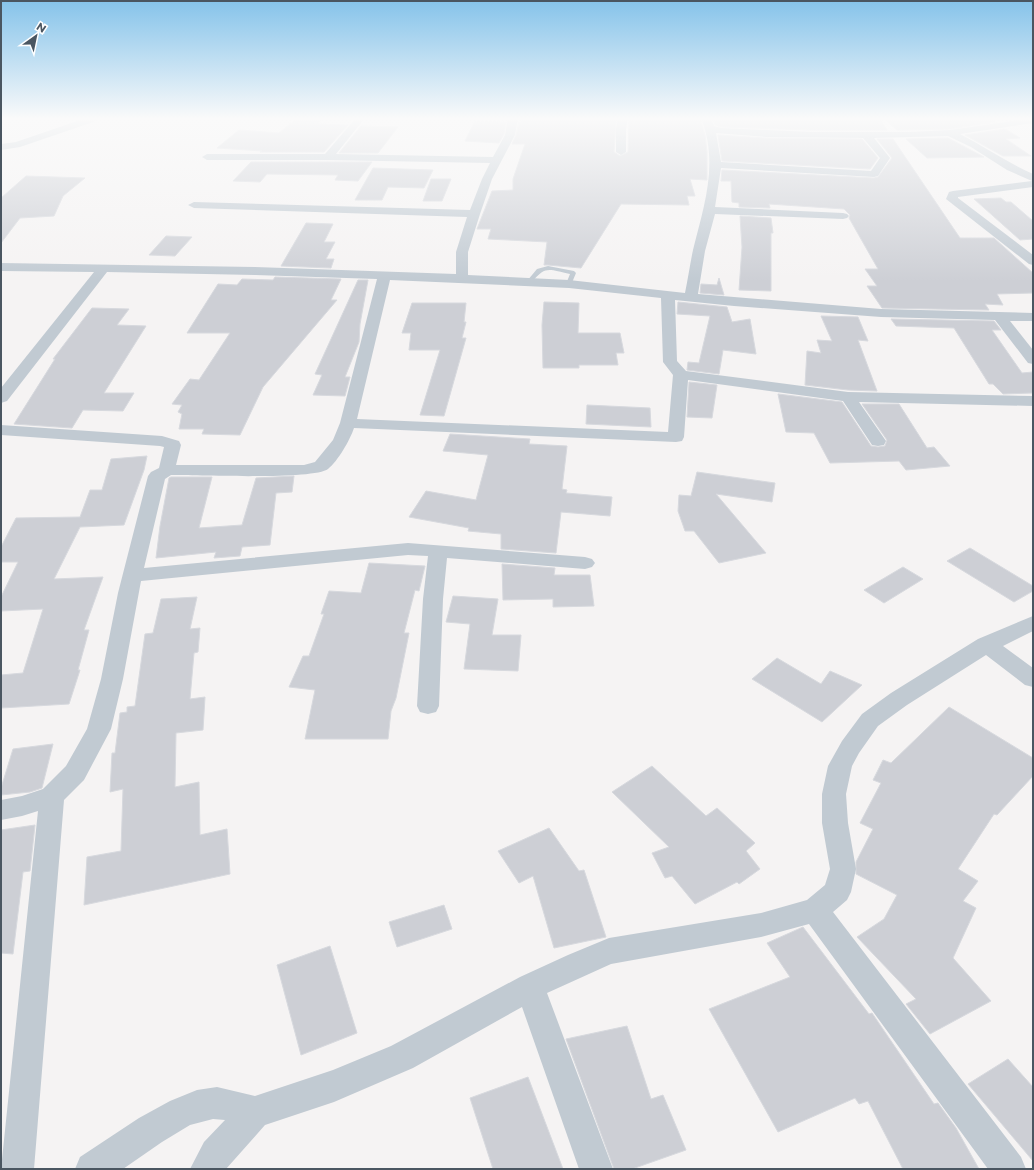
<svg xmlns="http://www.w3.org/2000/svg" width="1034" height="1170" font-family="Montserrat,sans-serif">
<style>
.building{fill:#cdcfd5;stroke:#d7d9de}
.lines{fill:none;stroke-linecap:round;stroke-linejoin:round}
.lane{fill:#c1cad2;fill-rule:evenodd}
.street{fill:#c1cad2;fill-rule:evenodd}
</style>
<rect width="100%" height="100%" fill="#f5f3f3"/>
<path class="building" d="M 297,118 L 325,118 L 318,124 L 348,125 L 324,152 L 260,152 L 262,151 L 217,148 L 239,130 L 279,133 Z
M 534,118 L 593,118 L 593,120 L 616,121 L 614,152 L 620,156 L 628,152 L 629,121 L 640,121 L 639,118 L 700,118 L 705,135 L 707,152 L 707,180 L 690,179 L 695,196 L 687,196 L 689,205 L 621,204 L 581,268 L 548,265 L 544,265 L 547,242 L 488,239 L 491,229 L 477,229 L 492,191 L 513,190 L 513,179 L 525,144 L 512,144 L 516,135 L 519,122 L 521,122 L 523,119 L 533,120 Z
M 713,118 L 879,118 L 887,130 L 811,130 L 721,127 L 715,125 Z
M 883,118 L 974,118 L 977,120 L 992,120 L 995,122 L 950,129 L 897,130 Z
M 475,121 L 506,122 L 504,134 L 499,143 L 465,141 Z
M 361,126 L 398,127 L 378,153 L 339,153 Z
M 1005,129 L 1020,138 L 1006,139 L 1031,156 L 1003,156 L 965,135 Z
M 718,135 L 766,138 L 862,139 L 878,158 L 870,169 L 722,161 Z
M 948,138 L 984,157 L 927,158 L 906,139 Z
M 877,139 L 893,139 L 960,238 L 994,238 L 1033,273 L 1033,293 L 997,294 L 1003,305 L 985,304 L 989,310 L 882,308 L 867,286 L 877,286 L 865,269 L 878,269 L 849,218 L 850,215 L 844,209 L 769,204 L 770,208 L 739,207 L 739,203 L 732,202 L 731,181 L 721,181 L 722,170 L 874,178 L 878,177 L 892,158 Z
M 251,162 L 372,162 L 358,181 L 335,180 L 338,175 L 267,174 L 260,182 L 233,181 Z
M 373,168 L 433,170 L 424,188 L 388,187 L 382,200 L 355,200 Z
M 26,176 L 85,178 L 63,196 L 54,216 L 20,218 L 1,243 L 1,198 Z
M 431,179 L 451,179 L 442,201 L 423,201 Z
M 1001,198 L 1006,202 L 1011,202 L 1033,221 L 1033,239 L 1020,240 L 974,199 Z
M 740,216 L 771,218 L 773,233 L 771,233 L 771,291 L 739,290 L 742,247 Z
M 306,223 L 333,224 L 324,242 L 335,242 L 326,259 L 334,259 L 331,268 L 281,266 Z
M 166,236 L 192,237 L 175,256 L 149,255 Z
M 275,277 L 341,279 L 331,300 L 337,300 L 263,387 L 240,435 L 202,434 L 204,429 L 179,429 L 182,414 L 178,412 L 182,405 L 172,404 L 190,379 L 199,380 L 230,333 L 187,333 L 218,284 L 237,285 L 242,279 L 273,280 Z
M 719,278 L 724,295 L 700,293 L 701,284 L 717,285 Z
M 358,280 L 368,280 L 360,324 L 359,342 L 345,377 L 350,377 L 345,396 L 313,395 L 322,375 L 315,374 Z
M 544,302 L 579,303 L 578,333 L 620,333 L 624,353 L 616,353 L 618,365 L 579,365 L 579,368 L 543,368 L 542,325 Z
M 678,302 L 727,307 L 732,322 L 750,319 L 756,354 L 723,350 L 719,374 L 687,370 L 688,362 L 699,363 L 710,316 L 677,314 Z
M 412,303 L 466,303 L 464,322 L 466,322 L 462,338 L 466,338 L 444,416 L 420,415 L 440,350 L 409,350 L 411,333 L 402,333 Z
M 92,308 L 129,309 L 117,325 L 146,326 L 104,393 L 134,393 L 123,411 L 83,410 L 72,428 L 14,424 L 55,359 L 53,359 Z
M 821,316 L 858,317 L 868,341 L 858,340 L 877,391 L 848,390 L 805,385 L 807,351 L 821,353 L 817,340 L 832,341 Z
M 891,319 L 994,321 L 1001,330 L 992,330 L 1022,373 L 1033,372 L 1033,393 L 1003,394 L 993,384 L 989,384 L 954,328 L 896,326 Z
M 689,382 L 717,385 L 712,418 L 687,417 Z
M 778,394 L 842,402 L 871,446 L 878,447 L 885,446 L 887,440 L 862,404 L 899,404 L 927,448 L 934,447 L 950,466 L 906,470 L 899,461 L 830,463 L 814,433 L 786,432 Z
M 587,405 L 650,408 L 651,427 L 586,424 Z
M 450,434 L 530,439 L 529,444 L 567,446 L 562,489 L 567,490 L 566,493 L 612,497 L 610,516 L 561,512 L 556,553 L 501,549 L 501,534 L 468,531 L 469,528 L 409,517 L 426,491 L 476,500 L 488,455 L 443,451 Z
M 147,456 L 144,470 L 124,525 L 80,527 L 54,579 L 103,577 L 84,630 L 89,630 L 78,670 L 80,670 L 69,704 L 1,708 L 1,675 L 23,673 L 43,609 L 1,611 L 1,597 L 18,562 L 1,562 L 1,547 L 16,518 L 80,517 L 90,490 L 102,490 L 111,459 Z
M 697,472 L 775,483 L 772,502 L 716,494 L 766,553 L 719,563 L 694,531 L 685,531 L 678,511 L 679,495 L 691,496 Z
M 294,476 L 292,492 L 276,493 L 270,545 L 242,547 L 240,556 L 214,558 L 216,552 L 156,558 L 160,526 L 169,478 L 171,477 L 212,477 L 199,528 L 242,525 L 256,478 Z
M 970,548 L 1033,586 L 1033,591 L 1014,602 L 947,561 Z
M 369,563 L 425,566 L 419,591 L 415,590 L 404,633 L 409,633 L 396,698 L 391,711 L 388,739 L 305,739 L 315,690 L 289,687 L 303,656 L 309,656 L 324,614 L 321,614 L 329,591 L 361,593 Z
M 502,564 L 555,568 L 554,575 L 590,575 L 594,606 L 553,607 L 553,599 L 503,600 Z
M 903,567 L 923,579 L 884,603 L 864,590 Z
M 453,596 L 498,599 L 492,635 L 521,635 L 518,671 L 464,669 L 470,624 L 446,622 Z
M 197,597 L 190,629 L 200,628 L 198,652 L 194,653 L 190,699 L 205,697 L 203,730 L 176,733 L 175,787 L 199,782 L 200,835 L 227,829 L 230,874 L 84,905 L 87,857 L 121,851 L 123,789 L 110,792 L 112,753 L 115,753 L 120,713 L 127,712 L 127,707 L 135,706 L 145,634 L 153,633 L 161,599 Z
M 777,658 L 821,684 L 830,671 L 862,685 L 822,722 L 752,679 Z
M 949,707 L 1033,758 L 1033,776 L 997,815 L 994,814 L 958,869 L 978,881 L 963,901 L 976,908 L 953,958 L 991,1001 L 930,1034 L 906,1004 L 916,999 L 857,937 L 884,919 L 897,895 L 856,874 L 856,862 L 873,829 L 860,823 L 881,783 L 873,780 L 883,760 L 891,763 Z
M 53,744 L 42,788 L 30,792 L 1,795 L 1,788 L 13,749 Z
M 652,766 L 706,816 L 717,808 L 755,843 L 746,851 L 760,869 L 739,884 L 737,882 L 695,904 L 672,876 L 665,878 L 652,853 L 669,847 L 612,792 Z
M 35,825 L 30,871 L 23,872 L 13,954 L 1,953 L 1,830 Z
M 549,828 L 579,871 L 584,870 L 606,937 L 554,948 L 533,876 L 519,883 L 498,851 Z
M 444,905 L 452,929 L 397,947 L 389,922 Z
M 803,927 L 869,1014 L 872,1013 L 934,1104 L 938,1103 L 956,1128 L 979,1169 L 903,1169 L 868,1101 L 859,1104 L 855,1098 L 778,1132 L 709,1009 L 790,977 L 767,943 Z
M 330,946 L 357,1033 L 301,1055 L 277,965 Z
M 627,1026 L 651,1099 L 663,1095 L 686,1150 L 632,1169 L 614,1169 L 566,1039 Z
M 1008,1059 L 1033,1087 L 1033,1161 L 968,1084 Z
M 528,1077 L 563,1169 L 493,1169 L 470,1098 Z"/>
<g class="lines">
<path class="lane" d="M 548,266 L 574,271 L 576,273 L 571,285 L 566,284 L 570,274 C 549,270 546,265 532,282 L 528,282 L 527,281 L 537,269 Z"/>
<path class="street" d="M 86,118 L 100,118 L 99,120 L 20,147 L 1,150 L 1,144 L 16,142 Z
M 356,118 L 365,118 L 336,154 L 493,157 L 505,135 L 508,118 L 518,118 L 515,135 L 492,179 L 480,214 L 468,252 L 468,275 L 569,280 L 685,293 C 688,279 690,264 693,250 C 704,206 719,163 701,118 L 711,118 L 714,126 L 721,128 L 811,132 L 911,132 L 950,130 L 1033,118 L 1033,123 L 960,134 C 985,147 1008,163 1033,174 L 1033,187 L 958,197 L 958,198 L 1033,255 L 1033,265 L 1029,264 L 946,199 L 949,192 L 953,191 L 1032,181 L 1007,170 L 971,147 L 948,136 L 874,138 L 890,158 L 878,176 L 874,177 L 721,168 L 715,207 L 843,213 L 847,214 L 849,216 L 847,218 L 843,219 L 715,214 L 705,251 L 698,294 L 881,309 L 1033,313 L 1033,321 L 1010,321 L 1033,350 L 1033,364 L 1028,363 L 995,320 L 881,317 L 734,306 L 675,300 L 677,361 L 686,371 L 848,392 L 1033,396 L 1033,406 L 859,402 L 886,441 L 884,445 L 878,446 L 872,445 L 843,401 L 688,380 L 684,437 L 682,441 L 676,442 L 354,428 C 350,440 338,461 328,469 C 314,480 196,475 171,475 L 165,479 L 144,568 L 408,543 L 585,557 L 592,559 L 595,563 L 592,567 L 585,569 L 447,558 L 443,599 L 439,706 L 436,712 L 428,714 L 420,712 L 417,706 L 423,599 L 428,556 L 408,555 L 141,581 L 123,679 L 111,729 L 84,780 L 64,800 L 34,1169 L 1,1169 L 38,811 L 22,816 L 1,820 L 1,800 L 22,796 L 43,789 L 66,766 L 87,729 L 101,679 L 118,593 L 148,476 L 151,472 L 159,468 L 164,447 L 160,446 L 1,435 L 1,425 L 162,436 L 179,441 L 181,445 L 176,465 L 304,465 L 315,462 L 333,440 L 340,423 L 377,279 L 255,275 L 107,272 L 7,401 L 1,403 L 1,388 L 94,272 L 1,271 L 1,263 L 255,267 L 456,274 L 456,252 L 467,217 L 194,208 L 188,205 L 194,202 L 470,210 L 482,179 L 490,163 L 328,160 L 207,160 L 202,157 L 207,154 L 325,154 ZM 716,133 L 766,137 L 863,138 L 880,158 L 871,171 L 721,162 ZM 390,280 L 569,288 L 661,298 L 663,362 L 673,375 L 668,432 L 357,419 Z
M 618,118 L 628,118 L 626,129 L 626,152 L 621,155 L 616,152 L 616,129 Z
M 1033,616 L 1033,631 L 1003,646 L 1033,668 L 1033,687 L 1025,685 L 986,655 L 907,705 L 878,726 L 859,753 L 852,766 L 846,794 L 848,823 L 856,869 L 851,892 L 847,900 L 833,912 L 1021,1157 L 1026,1169 L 988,1169 L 809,924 L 761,937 L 611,964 L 547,993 L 613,1169 L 579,1169 L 522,1007 L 413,1068 L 334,1102 L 265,1125 L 226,1169 L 190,1169 L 204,1142 L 225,1120 L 213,1119 L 190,1125 L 162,1142 L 123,1169 L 75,1169 L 80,1157 L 139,1118 L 170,1101 L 197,1090 L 217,1087 L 255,1096 L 333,1070 L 391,1046 L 520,977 L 568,955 L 609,938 L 761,913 L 807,900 L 825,885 L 830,869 L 822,823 L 822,794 L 828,766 L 842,741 L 862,714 L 891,693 L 978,639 Z"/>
</g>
<linearGradient id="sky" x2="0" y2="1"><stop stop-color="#85c3ea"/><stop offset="0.42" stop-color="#fafafa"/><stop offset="1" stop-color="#fafafa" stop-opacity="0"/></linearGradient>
<rect width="1034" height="282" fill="url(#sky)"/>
<rect width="1034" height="1170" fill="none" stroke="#4a5661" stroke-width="4"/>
<g transform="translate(36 36) rotate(33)" stroke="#ffffff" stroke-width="3" paint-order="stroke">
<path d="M0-3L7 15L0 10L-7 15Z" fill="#4a5661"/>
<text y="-6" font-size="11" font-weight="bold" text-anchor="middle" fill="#4a5661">N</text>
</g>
</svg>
